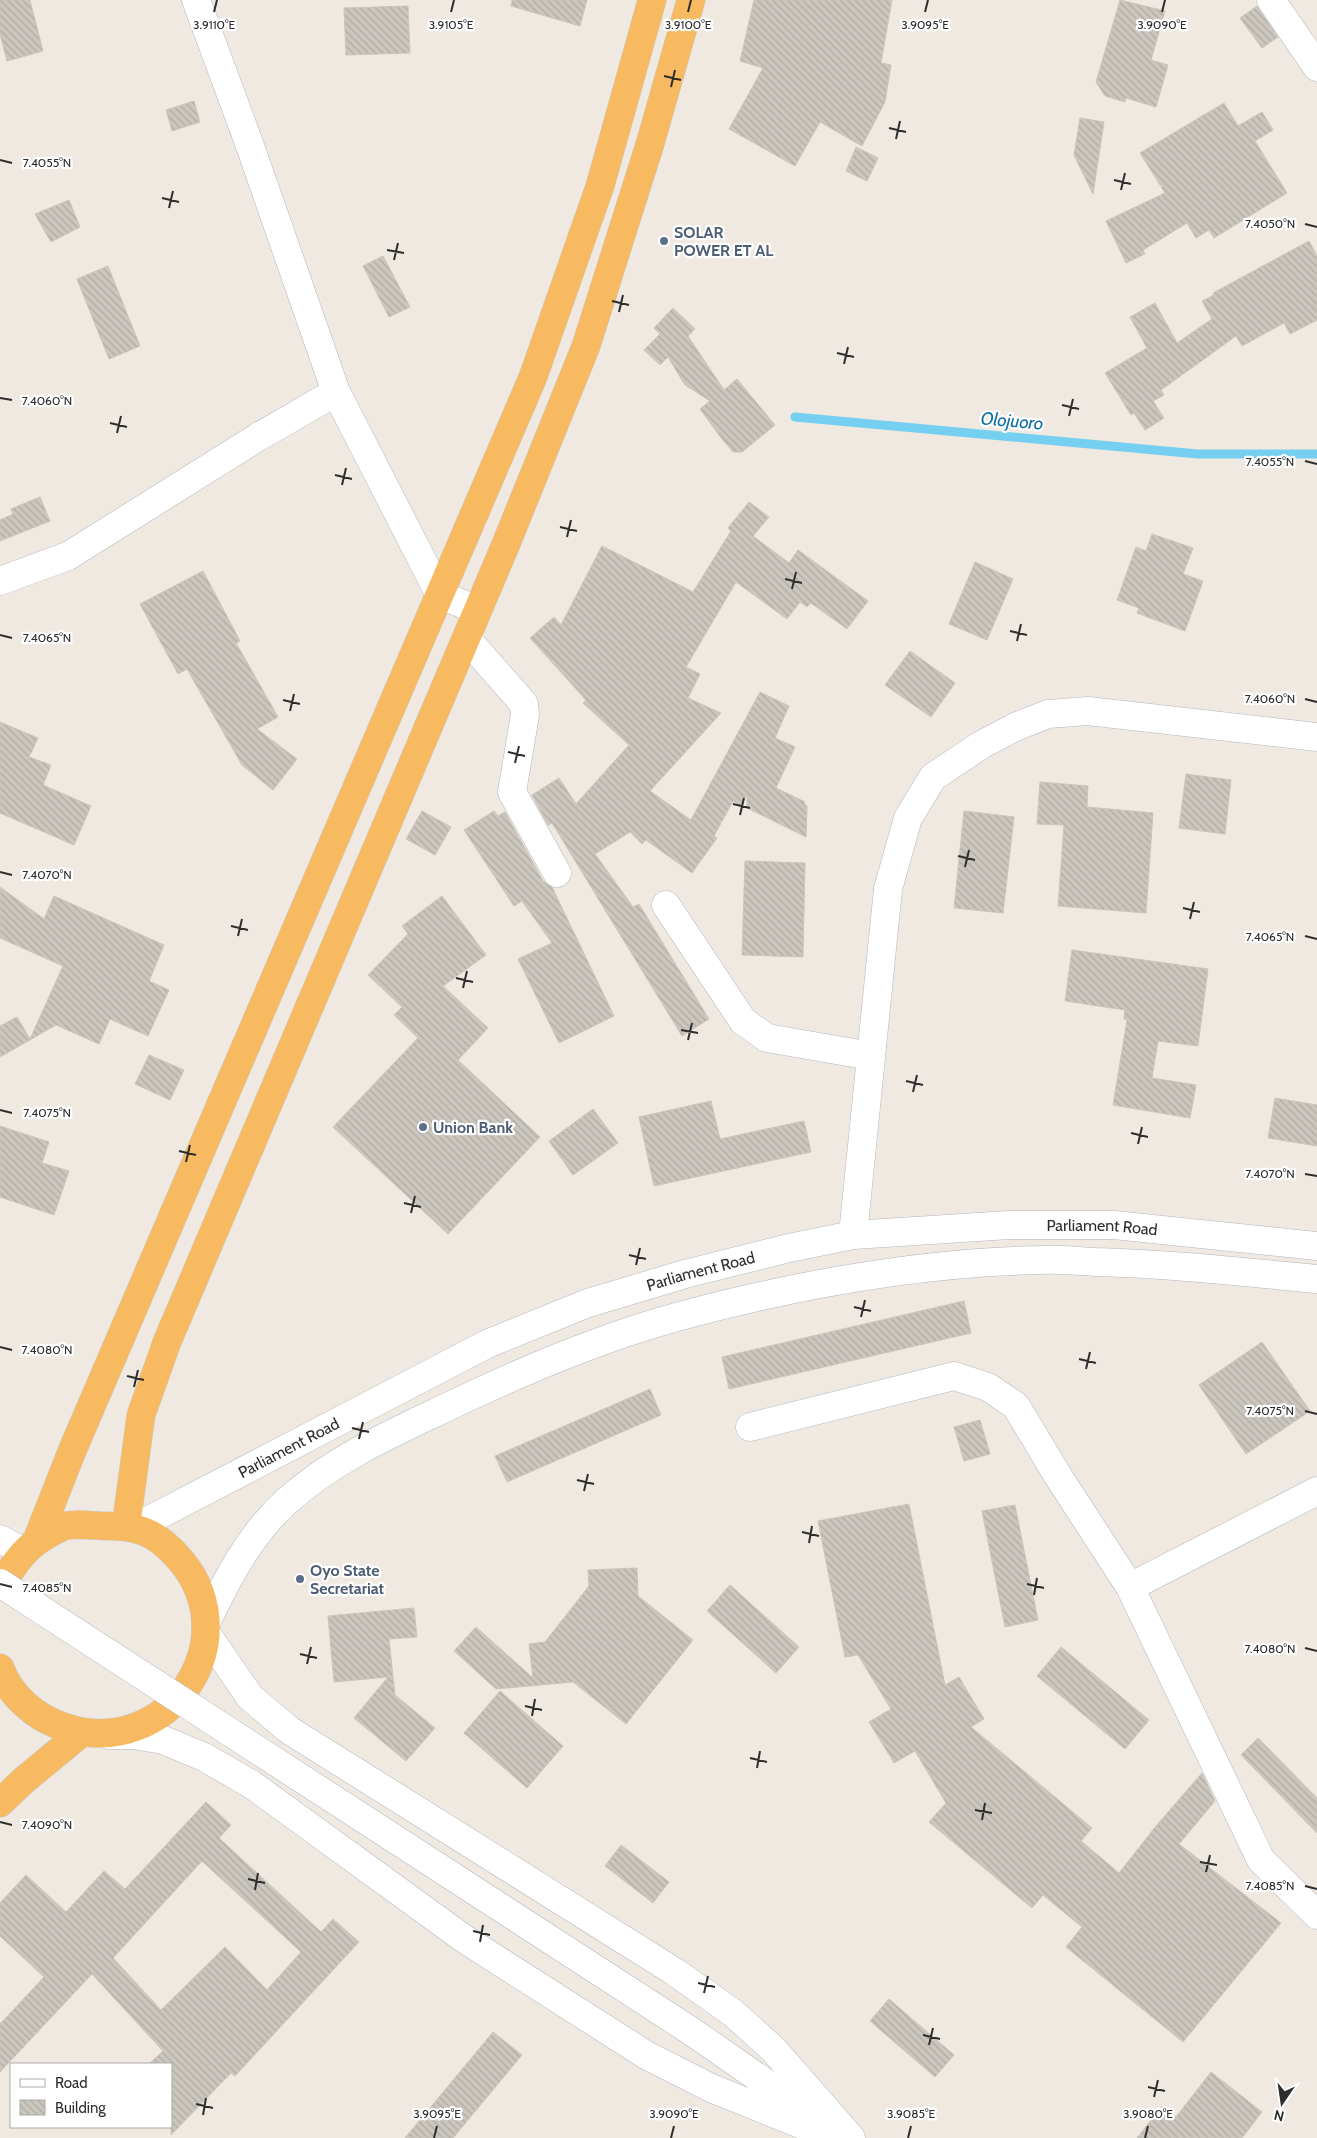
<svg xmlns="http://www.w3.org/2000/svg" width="1317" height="2138" font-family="Cabin,sans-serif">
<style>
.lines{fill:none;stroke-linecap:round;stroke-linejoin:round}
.stream{stroke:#75cff0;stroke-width:9}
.building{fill:url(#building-back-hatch);stroke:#cbc5ba;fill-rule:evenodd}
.minor-casing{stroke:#b4b7c1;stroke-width:29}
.secondary-casing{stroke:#b4b7c1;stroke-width:29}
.trunk-casing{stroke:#c9c9c9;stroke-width:29}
.minor{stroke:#fff;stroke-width:28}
.secondary{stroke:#fff;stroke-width:28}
.trunk{stroke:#f8ba60;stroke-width:28}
.minor-bridge-casing{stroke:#b4b7c1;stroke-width:29;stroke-linecap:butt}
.minor-bridge{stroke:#fff;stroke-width:28}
.ticks{fill:none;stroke:#2e2e2e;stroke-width:2}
.service-dot{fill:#5c6f8a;stroke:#fff;stroke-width:2}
.labels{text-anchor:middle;stroke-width:4.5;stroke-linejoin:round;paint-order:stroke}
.service-label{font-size:16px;font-weight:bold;fill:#4e5e75;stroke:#fff;text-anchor:start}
.street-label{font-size:16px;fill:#2e2e2e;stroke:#fff}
.water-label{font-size:18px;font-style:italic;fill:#0d6fa3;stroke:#fff}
.ticks-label{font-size:12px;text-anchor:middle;fill:#2e2e2e;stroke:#fff;stroke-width:4.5;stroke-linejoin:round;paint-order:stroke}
</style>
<defs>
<pattern id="building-back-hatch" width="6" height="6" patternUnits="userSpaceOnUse" patternTransform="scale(1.25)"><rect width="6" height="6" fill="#cbc7bf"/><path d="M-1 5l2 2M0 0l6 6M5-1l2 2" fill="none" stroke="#afaba4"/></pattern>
</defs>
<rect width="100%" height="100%" fill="#efe9e1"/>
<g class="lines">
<path class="stream" d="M 795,417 L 1198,454 L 1317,454"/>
</g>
<path class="building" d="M 0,0 L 30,0 L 43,51 L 7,61 L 0,34 Z
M 512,0 L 587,0 L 580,26 L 511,6 Z
M 754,0 L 892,0 L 881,63 L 891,65 L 885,102 L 862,146 L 820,122 L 795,166 L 729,129 L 763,68 L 740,61 Z
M 1120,0 L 1165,11 L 1151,60 L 1168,65 L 1156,107 L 1126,98 L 1125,102 L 1105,96 L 1096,82 Z
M 408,6 L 410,53 L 346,55 L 344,8 Z
M 1257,6 L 1278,37 L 1262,48 L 1240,18 Z
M 194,101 L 200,122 L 172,131 L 166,110 Z
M 1224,103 L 1238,126 L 1262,112 L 1273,130 L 1255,141 L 1287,193 L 1214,238 L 1209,230 L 1196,238 L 1187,223 L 1143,250 L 1145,254 L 1126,263 L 1106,221 L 1165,193 L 1161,187 L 1164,185 L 1160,185 L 1140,153 Z
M 1080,118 L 1104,122 L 1093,194 L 1074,155 Z
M 856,147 L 878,158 L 867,181 L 846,171 Z
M 69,200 L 80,227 L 51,242 L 35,214 Z
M 1309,241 L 1317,256 L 1317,320 L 1290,334 L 1284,323 L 1242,346 L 1236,336 L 1161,390 L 1164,395 L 1153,401 L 1164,418 L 1145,430 L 1134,413 L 1131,415 L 1105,373 L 1147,348 L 1130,317 L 1155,303 L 1177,343 L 1212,319 L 1202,301 L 1214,295 L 1213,293 Z
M 383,256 L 410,307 L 389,317 L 363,266 Z
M 108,266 L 140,346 L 109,359 L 77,279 Z
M 673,308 L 695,329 L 688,336 L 724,390 L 737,379 L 775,425 L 742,452 L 733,452 L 722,439 L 700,409 L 710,401 L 685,385 L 668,357 L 660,365 L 644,350 L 660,334 L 654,328 Z
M 40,497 L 50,521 L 0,541 L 0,520 L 13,514 L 11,509 Z
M 749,502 L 769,517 L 753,536 L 789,563 L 798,550 L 868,601 L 847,629 L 811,603 L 807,607 L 800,602 L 787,619 L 736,582 L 686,667 L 700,674 L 688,698 L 721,713 L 650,791 L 691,820 L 760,692 L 789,706 L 775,738 L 795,747 L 776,788 L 805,802 L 804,804 L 807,806 L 806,837 L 747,808 L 747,795 L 740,805 L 733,801 L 714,836 L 717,838 L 692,873 L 646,840 L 642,844 L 630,832 L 595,854 L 633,907 L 639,904 L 709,1019 L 682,1036 L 552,823 L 548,825 L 532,795 L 559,778 L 576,804 L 629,745 L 583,703 L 586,700 L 530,638 L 554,617 L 561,625 L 602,546 L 693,592 L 731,531 L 728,528 Z
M 1152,534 L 1193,548 L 1183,574 L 1203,581 L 1185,631 L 1137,613 L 1139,608 L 1117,600 L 1136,547 L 1146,551 Z
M 975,562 L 1013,579 L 987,640 L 949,624 Z
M 203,571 L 240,641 L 236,643 L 278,717 L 257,729 L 297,759 L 273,790 L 242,765 L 187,669 L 178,674 L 140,604 Z
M 910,651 L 955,683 L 931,717 L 885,685 Z
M 0,722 L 38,738 L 29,757 L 51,765 L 43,785 L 91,806 L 74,845 L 0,813 Z
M 1186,774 L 1231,780 L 1225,834 L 1179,828 Z
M 1040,782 L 1088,786 L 1087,807 L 1153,813 L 1146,913 L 1058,906 L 1064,825 L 1037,824 Z
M 422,811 L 451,827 L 435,855 L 406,839 Z
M 494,811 L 498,816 L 505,812 L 543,881 L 552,887 L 614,1016 L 559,1043 L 518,959 L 552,943 L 522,901 L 514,906 L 464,830 Z
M 964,811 L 1014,817 L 1003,913 L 954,908 Z
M 745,861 L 805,863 L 803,957 L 742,955 Z
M 0,887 L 44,919 L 54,896 L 164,945 L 149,981 L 169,990 L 148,1036 L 110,1019 L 99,1044 L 56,1025 L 0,1057 L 0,1026 L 17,1017 L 30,1039 L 63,966 L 0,938 Z
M 442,896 L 486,955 L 443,986 L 488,1028 L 458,1060 L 540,1137 L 448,1234 L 333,1127 L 418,1038 L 394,1015 L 402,1007 L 368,975 L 408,934 L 402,926 Z
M 1072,950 L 1208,969 L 1198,1046 L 1158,1041 L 1152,1078 L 1196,1085 L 1190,1118 L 1113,1105 L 1127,1020 L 1124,1019 L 1125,1010 L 1065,1001 Z
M 149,1055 L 184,1070 L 170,1100 L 135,1084 Z
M 1275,1098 L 1317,1105 L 1317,1146 L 1268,1138 Z
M 711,1101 L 720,1139 L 804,1121 L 811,1152 L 654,1186 L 639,1117 Z
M 593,1109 L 618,1143 L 573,1175 L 549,1141 Z
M 0,1126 L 49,1142 L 42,1163 L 69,1171 L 54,1215 L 0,1197 Z
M 964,1301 L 971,1333 L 729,1389 L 722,1357 Z
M 1262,1342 L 1310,1411 L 1246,1454 L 1199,1385 Z
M 650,1389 L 661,1415 L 507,1482 L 495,1456 Z
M 980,1420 L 990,1454 L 964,1461 L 954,1427 Z
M 909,1504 L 945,1685 L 959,1677 L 984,1719 L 971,1727 L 1092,1828 L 1081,1841 L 1119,1873 L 1156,1826 L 1202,1773 L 1215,1801 L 1179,1844 L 1281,1923 L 1183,2042 L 1066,1947 L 1082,1927 L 1043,1895 L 1032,1908 L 929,1822 L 946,1803 L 915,1751 L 894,1763 L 869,1722 L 891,1709 L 858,1655 L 845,1657 L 818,1521 Z
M 1015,1505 L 1038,1620 L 1005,1627 L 982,1511 Z
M 637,1568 L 638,1596 L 693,1640 L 626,1724 L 573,1682 L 496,1689 L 454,1651 L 476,1627 L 533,1678 L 529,1644 L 545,1642 L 589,1586 L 588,1570 Z
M 730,1585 L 799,1647 L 776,1673 L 707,1611 Z
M 414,1608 L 417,1637 L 389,1639 L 395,1695 L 435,1728 L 406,1761 L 354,1718 L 388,1677 L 334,1682 L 328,1616 Z
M 1061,1647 L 1149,1720 L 1125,1749 L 1037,1676 Z
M 500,1691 L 563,1746 L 527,1788 L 464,1733 Z
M 1258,1738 L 1317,1798 L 1317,1833 L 1241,1755 Z
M 206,1802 L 231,1825 L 219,1838 L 321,1932 L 333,1919 L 359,1942 L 235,2076 L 231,2073 L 171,2135 L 171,2064 L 149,2064 L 163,2051 L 92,1974 L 0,2072 L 0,2024 L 44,1977 L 0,1936 L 0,1903 L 26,1875 L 66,1912 L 104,1871 L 125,1889 ZM 202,1861 L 301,1952 L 267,1990 L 225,1947 L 161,2010 L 113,1958 Z
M 621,1845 L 669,1882 L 653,1903 L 605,1866 Z
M 889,1999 L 954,2055 L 935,2077 L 870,2021 Z
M 493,2032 L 522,2055 L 453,2138 L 405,2138 Z
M 1211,2072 L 1262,2112 L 1242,2138 L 1137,2138 L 1162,2106 L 1176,2117 Z"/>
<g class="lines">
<g class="minor-casing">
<path id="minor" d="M 196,0 L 249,143 L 336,392 L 440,595 L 478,610
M 1271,0 L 1317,67
M 0,581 L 68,556 L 258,437 L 336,392
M 466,638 L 524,704 L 525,715 L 512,792 L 557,873
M 666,905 L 743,1021 L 767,1038 L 871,1056
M 853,1235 L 888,889 L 908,818 L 933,777 L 981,745 L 1015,727 L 1048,714 L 1088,711 L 1317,737
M 750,1427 L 954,1376 L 988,1387 L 1016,1406 L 1058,1476 L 1130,1587 L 1261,1860 L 1317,1915
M 0,1539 L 23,1552
M 1130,1587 L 1317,1491
M 206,1633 L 250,1697 L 289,1730 L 675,1972 L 733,2013 L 773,2049 L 851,2138
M 109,1735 L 134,1735 L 163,1740 L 204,1757 L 251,1784 L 463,1938 L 646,2055 L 711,2088 L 835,2138
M 691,2031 L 819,2120"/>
</g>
<g class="secondary-casing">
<g id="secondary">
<path id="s1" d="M 136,1527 L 487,1344 L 588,1303 L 685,1274 L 789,1248 L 853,1235 L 1009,1225 L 1114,1225 L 1317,1246"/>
<path d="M 206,1623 C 227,1579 250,1534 287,1501 C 331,1461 388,1435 441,1410 C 491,1386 541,1363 594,1344 C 643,1325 696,1311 748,1299 C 843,1277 942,1262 1040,1260 C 1059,1259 1077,1261 1096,1262 C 1170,1264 1243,1272 1317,1279"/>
</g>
</g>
<g class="trunk-casing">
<path id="trunk" d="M 126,1526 L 141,1415 L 167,1342 L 506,544 L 586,346 L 650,144 L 691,0
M 37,1540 L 72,1451 L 533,377 L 600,186 L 652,0
M 0,1586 C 16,1562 25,1546 52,1532 C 56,1530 61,1527 65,1526 C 77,1523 94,1526 107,1526 C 136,1526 153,1531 174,1553 C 254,1634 170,1763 64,1727 C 36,1718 10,1696 0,1668
M 0,1803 L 23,1781 L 81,1733"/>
</g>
<use href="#minor" class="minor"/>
<use href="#secondary" class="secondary"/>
<use href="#trunk" class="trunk"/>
<g class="minor-bridge-casing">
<path id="minor-bridge" d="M 0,1583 L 691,2031"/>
</g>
<use href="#minor-bridge" class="minor-bridge"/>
</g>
<path class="ticks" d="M 214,12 L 217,0M 451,12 L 454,0M 688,12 L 691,0M 925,12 L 928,0M 1162,12 L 1165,0M 664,76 L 681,80M 671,87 L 675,70M 889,128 L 906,132M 896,139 L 900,121M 0,160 L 12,163M 1114,180 L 1131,184M 1121,190 L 1125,173M 162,198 L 179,202M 169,208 L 173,191M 1305,224 L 1317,227M 387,250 L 404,253M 394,260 L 398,243M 612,301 L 629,305M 619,312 L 623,295M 837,353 L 854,357M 844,364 L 848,347M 0,398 L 12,400M 1062,405 L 1079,409M 1069,416 L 1073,399M 110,423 L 127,427M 117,433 L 121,416M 1305,461 L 1317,464M 335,475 L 352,479M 342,485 L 346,468M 560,527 L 577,531M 567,537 L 571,520M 785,579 L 802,583M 792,589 L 796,572M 1010,631 L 1027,635M 0,635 L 12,638M 1017,641 L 1021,624M 1305,699 L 1317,702M 283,700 L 300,704M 290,711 L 294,694M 508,752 L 525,756M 515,763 L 519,746M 733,804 L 750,808M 740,815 L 744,798M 958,856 L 975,860M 965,867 L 969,850M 0,872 L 12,875M 1183,908 L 1200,912M 1190,919 L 1194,902M 231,926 L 248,930M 238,936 L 242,919M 1305,936 L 1317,939M 456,978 L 473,982M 463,988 L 467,971M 681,1030 L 698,1033M 688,1040 L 692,1023M 906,1081 L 923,1085M 913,1092 L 917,1075M 0,1110 L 12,1113M 1131,1133 L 1148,1137M 1138,1144 L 1142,1127M 179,1151 L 196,1155M 186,1162 L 190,1145M 1305,1174 L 1317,1176M 404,1203 L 421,1207M 411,1213 L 415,1196M 629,1255 L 646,1259M 636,1265 L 640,1248M 854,1307 L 871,1311M 861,1317 L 865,1300M 0,1347 L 12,1350M 1079,1359 L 1096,1363M 1086,1369 L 1090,1352M 127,1376 L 144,1380M 134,1387 L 138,1370M 1305,1411 L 1317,1414M 352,1428 L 369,1432M 359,1439 L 363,1422M 577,1480 L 594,1484M 584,1491 L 588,1474M 802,1532 L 819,1536M 809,1543 L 812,1526M 0,1584 L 12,1587M 1027,1584 L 1044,1588M 1034,1595 L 1037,1578M 1305,1648 L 1317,1651M 300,1654 L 317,1658M 307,1664 L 311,1647M 525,1706 L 542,1710M 532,1716 L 535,1699M 750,1758 L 767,1762M 757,1768 L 760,1751M 975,1810 L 992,1813M 982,1820 L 985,1803M 0,1822 L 12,1825M 1200,1862 L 1217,1865M 1206,1872 L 1210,1855M 248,1879 L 265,1883M 1305,1886 L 1317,1889M 255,1890 L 258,1873M 473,1931 L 490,1935M 480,1942 L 483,1925M 698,1983 L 715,1987M 704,1993 L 708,1976M 923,2035 L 940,2039M 929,2045 L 933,2028M 1148,2087 L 1165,2091M 1154,2097 L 1158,2080M 196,2104 L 213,2108M 203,2115 L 206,2098M 434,2138 L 437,2126M 671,2138 L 674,2126M 908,2138 L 911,2126M 1145,2138 L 1148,2126"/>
<g class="service-dot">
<circle cx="664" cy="241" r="5"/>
<circle cx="423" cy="1127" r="5"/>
<circle cx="300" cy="1579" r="5"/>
</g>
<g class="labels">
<g class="service-label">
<text x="674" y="238">SOLAR<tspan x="674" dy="18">POWER ET AL</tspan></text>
<text x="433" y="1133">Union Bank</text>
<text x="310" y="1576">Oyo State<tspan x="310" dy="18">Secretariat</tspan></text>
</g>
<g class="street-label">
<text dy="6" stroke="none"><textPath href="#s1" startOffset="1028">Parliament Road</textPath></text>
<text dy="6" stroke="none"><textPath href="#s1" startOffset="622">Parliament Road</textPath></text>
<text dy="6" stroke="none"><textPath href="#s1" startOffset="172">Parliament Road</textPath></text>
</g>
<g class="water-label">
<text transform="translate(1012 421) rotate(5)" y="6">Olojuoro</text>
</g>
</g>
<g class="ticks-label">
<text x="214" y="29">3.9110°E</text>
<text x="451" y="29">3.9105°E</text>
<text x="688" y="29">3.9100°E</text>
<text x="925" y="29">3.9095°E</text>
<text x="1162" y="29">3.9090°E</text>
<text x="47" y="167">7.4055°N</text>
<text x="1270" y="228">7.4050°N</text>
<text x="47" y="405">7.4060°N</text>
<text x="1270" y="466">7.4055°N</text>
<text x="47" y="642">7.4065°N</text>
<text x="1270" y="703">7.4060°N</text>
<text x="47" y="879">7.4070°N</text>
<text x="1270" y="941">7.4065°N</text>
<text x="47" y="1117">7.4075°N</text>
<text x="1270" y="1178">7.4070°N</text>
<text x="47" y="1354">7.4080°N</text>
<text x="1270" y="1415">7.4075°N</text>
<text x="47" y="1592">7.4085°N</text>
<text x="1270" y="1653">7.4080°N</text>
<text x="47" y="1829">7.4090°N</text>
<text x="1270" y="1890">7.4085°N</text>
<text x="437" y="2118">3.9095°E</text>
<text x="674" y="2118">3.9090°E</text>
<text x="911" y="2118">3.9085°E</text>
<text x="1148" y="2118">3.9080°E</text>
</g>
<rect x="10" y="2063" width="162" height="65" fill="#ffffff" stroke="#ababab"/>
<rect x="20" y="2079" width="25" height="8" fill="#ffffff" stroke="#ababab"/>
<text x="55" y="2088" font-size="15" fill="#2e2e2e">Road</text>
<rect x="20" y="2100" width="25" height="15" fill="url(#building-back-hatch)" stroke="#ababab"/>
<text x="55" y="2113" font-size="15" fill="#2e2e2e">Building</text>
<g transform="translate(1282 2103) rotate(193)" stroke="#ffffff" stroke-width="4" paint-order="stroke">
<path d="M0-4L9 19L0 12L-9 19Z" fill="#2e2e2e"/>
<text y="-8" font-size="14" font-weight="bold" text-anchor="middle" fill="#2e2e2e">N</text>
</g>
</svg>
